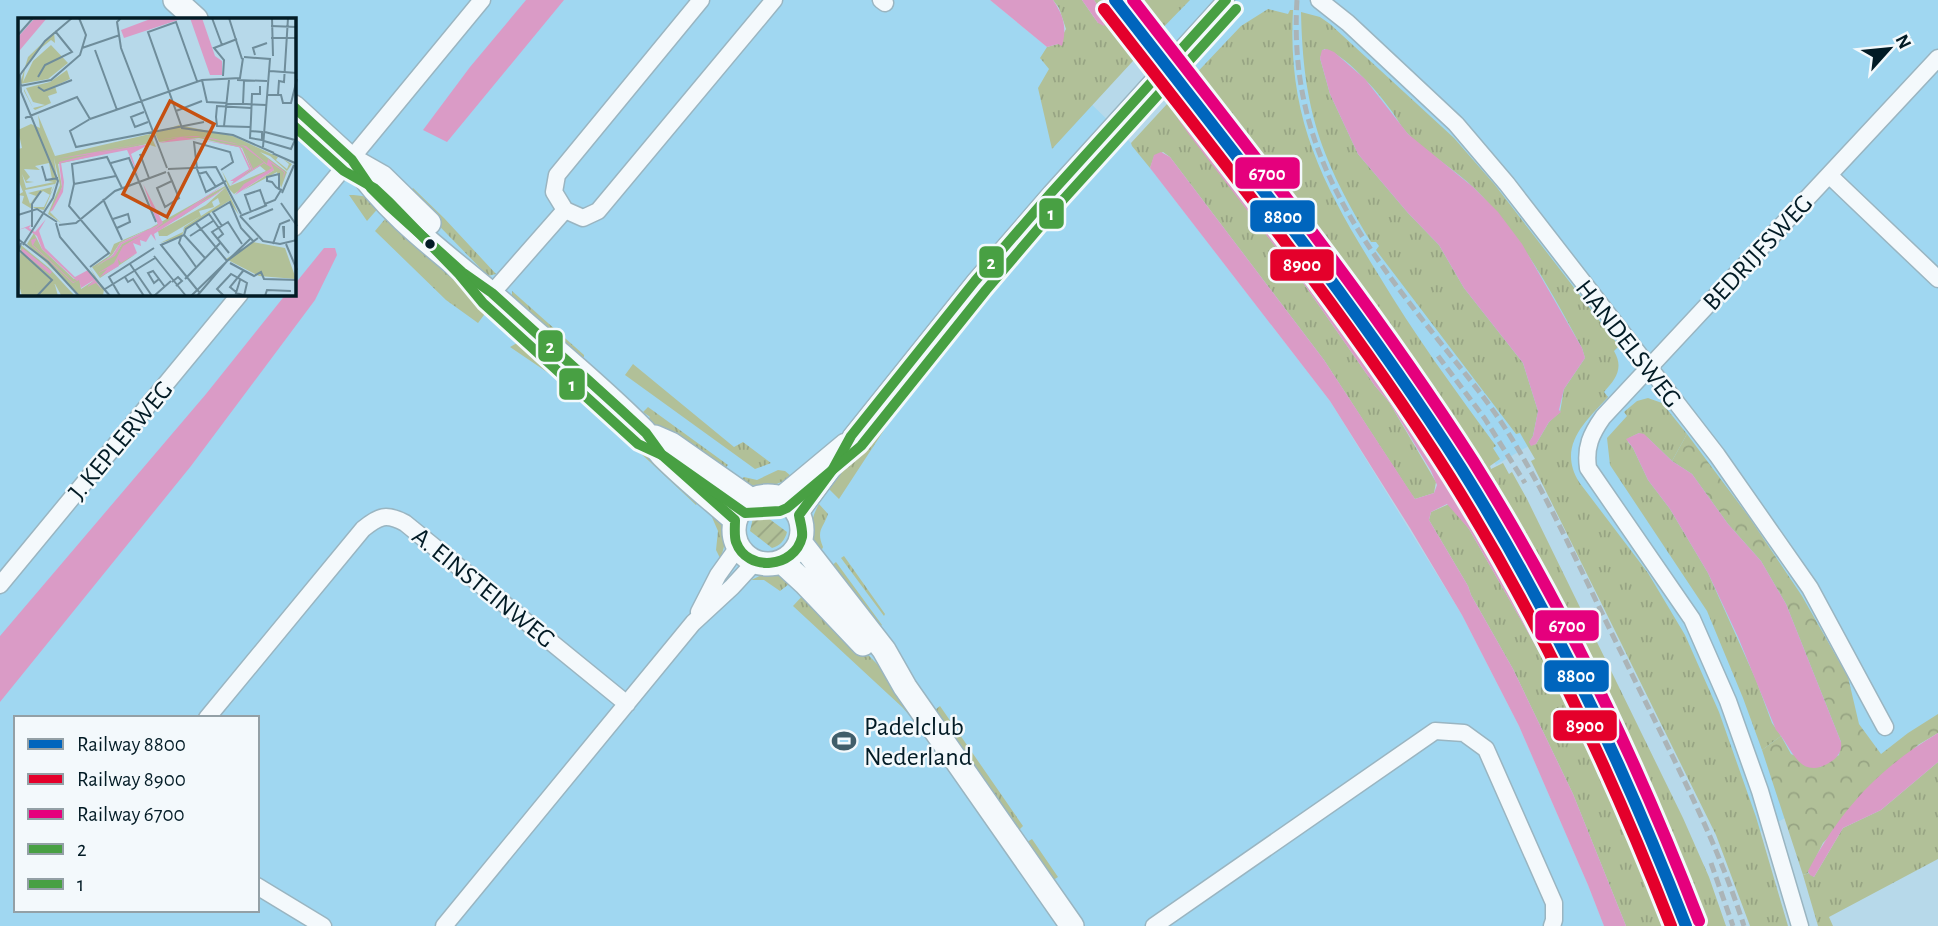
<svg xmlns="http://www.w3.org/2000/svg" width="1938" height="926" font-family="'Alegreya Sans',sans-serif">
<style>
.built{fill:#a0d7f1;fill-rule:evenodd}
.grass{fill:url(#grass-tufts);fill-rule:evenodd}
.forest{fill:url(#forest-crowns)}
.garden{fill:url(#garden-furrows)}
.water{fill:#da9bc6}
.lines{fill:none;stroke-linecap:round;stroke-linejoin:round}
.street-casing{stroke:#9ab5c1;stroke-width:19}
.secondary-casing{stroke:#9ab5c1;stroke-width:26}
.street{stroke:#f4f9fc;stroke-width:16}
.secondary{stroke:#f4f9fc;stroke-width:23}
.rail{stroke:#abb4b7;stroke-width:5;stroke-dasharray:10 5;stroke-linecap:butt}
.bus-1-casing{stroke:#f3f9fc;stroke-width:16}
.bus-2-casing{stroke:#f3f9fc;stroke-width:16}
.bus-1{stroke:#48a043;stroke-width:10}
.bus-2{stroke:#48a043;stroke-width:10}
.rail-1-casing{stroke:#f3f9fc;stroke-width:18}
.rail-2-casing{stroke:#f3f9fc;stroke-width:18}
.rail-3-casing{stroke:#f3f9fc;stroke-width:18}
.rail-1{stroke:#0065bd;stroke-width:12}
.rail-2{stroke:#e4002b;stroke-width:12}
.rail-3{stroke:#e5007d;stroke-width:12}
.bus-dot{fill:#021b25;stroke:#f3f9fc;stroke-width:2.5}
.labels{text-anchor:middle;stroke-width:5;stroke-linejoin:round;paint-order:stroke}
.street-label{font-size:26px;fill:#021b25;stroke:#f3f9fc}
.poi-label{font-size:26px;fill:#021b25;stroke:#f3f9fc;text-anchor:start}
.inset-river{fill:none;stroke:#da9bc6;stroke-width:3.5}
.inset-road{fill:none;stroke:#6f8d9b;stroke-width:2}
.view{fill:#c65010;fill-opacity:0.15;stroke:#c65010;stroke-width:3.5}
.inset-edge{fill:none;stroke:#021b25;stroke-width:3.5}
.line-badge{stroke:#f3f9fc;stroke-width:2.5}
.badge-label{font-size:19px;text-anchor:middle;font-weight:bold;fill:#fff}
</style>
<defs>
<pattern id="grass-tufts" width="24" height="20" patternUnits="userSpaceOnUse" patternTransform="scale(1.75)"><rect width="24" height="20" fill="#b1c098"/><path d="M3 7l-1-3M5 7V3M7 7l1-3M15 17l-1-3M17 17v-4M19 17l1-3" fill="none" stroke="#97a483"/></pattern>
<pattern id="forest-crowns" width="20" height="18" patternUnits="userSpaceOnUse" patternTransform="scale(1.75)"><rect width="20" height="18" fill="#b1c098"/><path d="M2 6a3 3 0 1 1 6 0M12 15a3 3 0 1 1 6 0" fill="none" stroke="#97a483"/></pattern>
<pattern id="garden-furrows" width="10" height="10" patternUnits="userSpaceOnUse" patternTransform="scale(1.75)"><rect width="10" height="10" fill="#b1c098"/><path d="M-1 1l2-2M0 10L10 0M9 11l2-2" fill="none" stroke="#97a483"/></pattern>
</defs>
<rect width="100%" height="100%" fill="#b7d9ea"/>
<path class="built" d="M 0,0 L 990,0 L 1047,47 L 1074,87 L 1131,143 L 1330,401 L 1462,615 L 1519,726 L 1588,885 L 1604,926 L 0,926 ZM 19,19 L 294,19 L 294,294 L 19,294 ZM 16,718 L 257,718 L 257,910 L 16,910 Z
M 1145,0 L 1938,0 L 1938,732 L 1737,845 L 1539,440 L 1496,465 L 1301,180 L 1190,81 L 1153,26 Z"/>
<path class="grass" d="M 1053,0 L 1082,0 L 1098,23 L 1107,19 L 1094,0 L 1108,0 L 1144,49 L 1052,149 L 1038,88 L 1049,69 L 1040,58 L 1047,47 L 1058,44 L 1066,29 L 1059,8 Z
M 1123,0 L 1190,0 L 1152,39 Z
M 1268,9 L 1288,14 L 1290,10 L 1293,10 C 1287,119 1323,185 1378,274 C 1414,334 1454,389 1496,446 L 1493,448 L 1500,459 L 1490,466 L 1491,469 L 1503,463 L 1509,474 L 1512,472 L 1527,499 L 1683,818 L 1709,877 L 1726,926 L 1693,926 C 1632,773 1562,626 1477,485 L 1479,484 L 1493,503 L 1498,500 C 1492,480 1479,462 1466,445 L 1459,448 L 1470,470 L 1468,471 L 1367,320 L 1197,94 L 1187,83 L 1241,26 Z
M 1301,12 L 1320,17 L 1330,24 L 1454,138 L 1495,185 L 1619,346 L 1614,351 C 1624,368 1616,379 1604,392 L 1608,397 C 1585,422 1557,446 1579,482 L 1648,573 L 1685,635 L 1719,712 L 1756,817 L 1788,926 L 1750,926 L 1716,835 L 1531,461 L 1535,459 L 1520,433 L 1516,434 L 1376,250 L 1379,246 L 1376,242 L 1371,242 C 1321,159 1303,110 1301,12 ZM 1324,49 C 1343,52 1379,93 1390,109 C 1397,118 1401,127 1409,135 C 1429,155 1455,169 1475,189 C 1521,235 1551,291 1582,348 L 1585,358 L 1564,389 L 1560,412 L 1549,422 L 1536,444 L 1531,445 L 1530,441 L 1533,436 L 1538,411 L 1523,363 L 1464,288 L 1439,245 L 1408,213 L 1358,154 L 1330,94 L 1320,58 Z
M 1167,77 L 1171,81 L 1125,131 L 1125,123 Z
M 1179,91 L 1332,292 L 1419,413 L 1469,494 L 1539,615 L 1591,719 L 1638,820 L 1680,926 L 1671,926 L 1616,794 L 1567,690 L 1504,570 L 1446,480 L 1436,458 L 1404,408 L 1323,296 L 1190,123 L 1179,120 L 1304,284 L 1375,386 L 1389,402 L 1436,482 L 1434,493 L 1415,499 L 1412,495 L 1324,360 L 1170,157 L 1163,152 L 1154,157 L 1150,168 L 1132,146 L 1131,143 Z
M 294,124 L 298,125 L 318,144 L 324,161 L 294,128 Z
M 1102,148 L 1109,149 L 1024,248 L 1023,241 Z
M 413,188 L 444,218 L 496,274 L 488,276 L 408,194 Z
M 349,195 C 362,195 371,197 381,205 L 367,221 Z
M 385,219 L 430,259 L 435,254 L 485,302 L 484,315 L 478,323 L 446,300 L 375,231 Z
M 989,290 L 921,372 L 897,410 L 893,399 L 981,291 Z
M 512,291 L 584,355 L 584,357 L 579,357 L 512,298 Z
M 522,340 L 533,343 L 702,497 L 696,505 L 572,389 L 510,347 Z
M 633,364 L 734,447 L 743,442 L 771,463 L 755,469 L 625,375 Z
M 1648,398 L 1662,403 L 1687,434 L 1672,461 L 1648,438 L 1639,433 L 1629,438 L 1628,442 L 1633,448 L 1648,480 L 1670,509 L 1708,573 L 1756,680 L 1772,723 L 1781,736 L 1762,750 L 1743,698 L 1707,611 L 1610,465 L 1607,438 L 1627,416 L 1624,412 L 1637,401 Z
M 648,407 L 728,465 L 722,471 L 647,420 L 650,417 L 643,412 Z
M 884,422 L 888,424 L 839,499 L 828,488 L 874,427 Z
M 778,470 L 785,471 L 791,476 C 776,488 755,490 739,480 L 744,477 L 757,480 Z
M 819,504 L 828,514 C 823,529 816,530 823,547 L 820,554 C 809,537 809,521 819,504 Z
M 1449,504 L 1469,529 L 1537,648 L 1592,757 L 1635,858 L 1662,926 L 1626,926 L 1573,794 L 1513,669 L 1471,595 L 1468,586 L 1429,520 L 1431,512 Z
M 713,511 C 726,524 728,543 720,558 L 716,550 L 718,531 L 711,515 Z
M 844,556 L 885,614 L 884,616 L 841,558 Z
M 836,562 L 882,625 L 877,629 L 829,568 Z
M 773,573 L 793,581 L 780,591 L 764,580 L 751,580 L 764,574 Z
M 806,592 L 880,667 L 919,726 L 902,707 L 793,606 Z
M 940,706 L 1023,826 L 1019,830 L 935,710 Z
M 1938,762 L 1938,859 L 1829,917 L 1833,926 L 1818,926 L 1803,875 L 1809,873 L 1814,877 L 1843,828 L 1881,810 Z
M 1032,839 L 1058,877 L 1052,881 L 1027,842 Z"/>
<path class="forest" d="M 1687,434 L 1749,517 L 1802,596 L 1848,677 L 1859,724 L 1881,754 L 1908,733 L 1938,714 L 1938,733 L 1918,745 L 1823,843 L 1808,873 L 1803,875 L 1762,750 L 1781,736 L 1791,754 L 1820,767 L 1839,755 L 1841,742 L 1786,604 L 1761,561 L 1728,524 L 1692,474 L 1672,461 Z"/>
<path class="garden" d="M 760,512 L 787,532 C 785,540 780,546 772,548 L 750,531 L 753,518 Z"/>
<path class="water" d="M 526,0 L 564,0 L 447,142 L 423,130 L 470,67 Z
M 990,0 L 1053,0 C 1064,16 1067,28 1062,46 L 1058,44 L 1047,47 Z
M 1082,0 L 1094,0 L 1107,19 L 1104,26 L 1098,23 Z
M 1327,49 L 1334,52 L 1365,79 L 1408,134 L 1473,187 L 1498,212 L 1522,244 L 1582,348 L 1585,358 L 1564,389 L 1559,410 L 1561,412 L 1549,422 L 1536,444 L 1531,446 L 1529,442 L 1533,436 L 1538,411 L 1523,363 L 1464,288 L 1439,245 L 1408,213 L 1358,154 L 1330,94 L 1320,58 L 1322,50 Z
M 1182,115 L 1239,186 L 1354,337 L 1436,458 L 1446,480 L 1454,487 L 1504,570 L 1567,690 L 1616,794 L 1671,926 L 1662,926 L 1635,858 L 1592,757 L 1537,648 L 1469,529 L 1447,504 L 1431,512 L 1429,520 L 1468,586 L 1471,595 L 1513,669 L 1573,794 L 1626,926 L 1604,926 L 1588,885 L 1519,726 L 1462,615 L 1410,528 L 1330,401 L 1150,168 L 1154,155 L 1161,152 L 1170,157 L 1324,360 L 1415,499 L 1434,493 L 1437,485 L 1431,471 L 1389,402 L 1375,386 L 1304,284 L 1190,136 L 1178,119 Z
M 324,248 L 335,248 L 337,255 L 315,300 L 191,466 L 0,702 L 0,636 L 206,394 L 286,294 L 294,294 L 294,285 Z
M 1639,433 L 1644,434 L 1672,461 L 1692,474 L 1728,524 L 1761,561 L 1786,604 L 1841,742 C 1842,750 1839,756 1832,761 C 1799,783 1793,748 1776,730 L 1738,637 L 1708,573 L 1670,509 L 1648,480 L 1633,448 L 1626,439 Z
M 1938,733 L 1938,762 L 1881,810 L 1843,828 L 1814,877 L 1810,875 L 1808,871 C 1840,810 1879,768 1938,733 Z"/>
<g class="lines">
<g class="street-casing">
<path id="street" d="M 881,0 L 885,3
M 1319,0 L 1348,23 L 1456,124 L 1507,184 L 1717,455 L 1810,588 L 1885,727
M 1829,175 L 1938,279
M 565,210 L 554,192 L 557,175 L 701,0
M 294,228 L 482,0
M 492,293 L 565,210 L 583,218 L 598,211 L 774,0
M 778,497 L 844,442
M 799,515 L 833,469 L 851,436 L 975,281 L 1051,193 L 1226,0
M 0,585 L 240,294
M 699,612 L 718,575 L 738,547
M 207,718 L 363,529 C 379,516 386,513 405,523 L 627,704
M 257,886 L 323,926
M 444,926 L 693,623 L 732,587 L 755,562
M 1154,926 L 1435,731 L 1464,733 L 1486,749 L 1554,903 L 1554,920 L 1552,926
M 1800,926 L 1760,791 L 1728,701 L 1692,619 L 1588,468 C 1585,447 1591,434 1603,417 L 1938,58"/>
</g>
<g class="secondary-casing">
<path id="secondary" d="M 175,0 L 196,19
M 294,107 L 352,160 L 382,177 L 429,223
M 352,160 C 394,223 458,263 513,313 C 557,352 603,389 644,431 C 651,439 656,449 663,456 C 686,479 711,499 735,520
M 655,437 L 671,444 L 751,500
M734 530a34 34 0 1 1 68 0a34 34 0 1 1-68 0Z
M 800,542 L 884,650 L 905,687 L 1072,926
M 782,562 L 806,584 L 863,644"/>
</g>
<use href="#street" class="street"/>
<use href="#secondary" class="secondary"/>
<path class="rail" d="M 1297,0 C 1288,147 1357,237 1443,346 C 1467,376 1492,406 1512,439 C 1554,508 1587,584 1623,656 C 1666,745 1714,832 1744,926
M 1438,356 L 1485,419 L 1525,483
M 1711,863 L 1733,926"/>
<g class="bus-1-casing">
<path id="bus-1" d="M 294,107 L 352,160 L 371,188 L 389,206 L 462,272 L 492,293 L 620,409 L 646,433 L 662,455 L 735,520 C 735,527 734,536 736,542 C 747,573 795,568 802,537 C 803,530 800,522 799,515 L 833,469 L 851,436 L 975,281 L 1051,193 L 1226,0"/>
</g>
<g class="bus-2-casing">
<path id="bus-2" d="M 294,126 L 344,171 L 374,188 L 390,203 L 459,274 L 483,303 L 638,444 L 664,456 L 745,513 L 780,511 L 787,508 L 861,446 L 986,290 L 1061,202 L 1236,9"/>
</g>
<use href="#bus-1" class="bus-1"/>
<use href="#bus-2" class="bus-2"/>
<g class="rail-1-casing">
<path id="rail-1" d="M 1115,0 C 1234,153 1356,304 1461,468 C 1552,613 1624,767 1686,926"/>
</g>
<g class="rail-2-casing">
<path id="rail-2" d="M 1104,9 C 1223,162 1346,313 1450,477 C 1539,619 1610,770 1671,926"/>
</g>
<g class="rail-3-casing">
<path id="rail-3" d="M 1133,0 C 1250,151 1370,300 1473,461 C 1564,606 1637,761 1699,921"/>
</g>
<use href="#rail-1" class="rail-1"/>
<use href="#rail-2" class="rail-2"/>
<use href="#rail-3" class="rail-3"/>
</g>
<defs>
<g id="stadium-bare" transform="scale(1.89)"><path d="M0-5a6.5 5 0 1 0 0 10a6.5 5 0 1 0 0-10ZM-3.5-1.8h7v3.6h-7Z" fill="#415e6a" stroke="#f3f9fc" stroke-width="2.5" paint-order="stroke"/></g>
</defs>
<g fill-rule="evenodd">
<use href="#stadium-bare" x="844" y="741"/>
</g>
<circle class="bus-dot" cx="430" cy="244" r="6"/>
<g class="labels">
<g class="street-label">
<text transform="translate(1757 252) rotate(-47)" y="9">BEDRIJFSWEG</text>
<text transform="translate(1629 343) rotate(52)" y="9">HANDELSWEG</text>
<text transform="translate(120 440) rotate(-50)" y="9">J. KEPLERWEG</text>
<text transform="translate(484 587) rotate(39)" y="9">A. EINSTEINWEG</text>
</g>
<g class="poi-label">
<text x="864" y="735">Padelclub<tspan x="864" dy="30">Nederland</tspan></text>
</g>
</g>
<g transform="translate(18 18)">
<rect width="278" height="278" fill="#b7d9ea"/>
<path d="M 36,14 L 37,25 L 33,22 L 23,30 L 7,50 L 5,64 L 15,43 L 33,27 L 50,45 L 30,61 L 2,66 L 10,39 ZM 49,52 L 52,61 L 37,68 L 39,75 L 30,78 L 33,85 L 17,92 L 15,90 L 6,73 L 6,71 L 15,90 L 27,87 L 15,84 L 8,70 L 32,64 ZM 20,97 L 37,138 L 132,116 L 138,129 L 129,126 L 40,146 L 44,169 L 40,182 L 32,194 L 43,205 L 30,196 L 42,167 L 36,140 L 39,162 L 26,192 L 16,190 L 15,189 L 26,189 L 37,166 L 7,172 L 12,186 L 18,178 L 10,175 L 34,169 L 32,177 L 25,173 L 13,185 L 14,191 L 4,185 L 6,178 L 0,177 L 5,174 L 0,161 L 0,131 L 4,130 L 0,112 L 13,106 L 22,110 ZM 31,145 L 34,161 L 30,163 L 36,164 L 8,170 L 4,156 L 8,165 L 16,164 L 8,163 L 12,159 L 6,151 L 22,152 L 17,148 ZM 161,107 L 215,118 L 260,139 L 258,142 L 269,151 L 271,146 L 265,141 L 274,146 L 269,153 L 252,138 L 242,134 L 269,154 L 263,170 L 259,154 L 224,173 L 256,152 L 254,151 L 216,176 L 211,171 L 204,153 L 212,168 L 248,153 L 242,148 L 212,166 L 233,151 L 224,130 L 181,120 L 141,124 L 137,115 ZM 207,168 L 221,197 L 211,183 L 167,211 L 163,219 L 142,225 L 165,214 L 166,209 L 208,182 L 202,186 L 200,180 L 194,184 L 196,189 L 181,193 L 183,198 L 149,218 L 141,218 L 140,213 L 188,187 L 208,169 L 163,199 L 111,225 L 105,234 L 109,237 L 113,226 L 112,239 L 118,236 L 82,260 L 74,249 L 91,238 L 96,226 L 137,208 L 102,225 L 94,237 L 77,250 L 99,234 L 104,226 ZM 16,215 L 24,231 L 56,261 L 71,254 L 74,259 L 62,264 L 63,271 L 77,262 L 84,272 L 72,250 L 86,271 L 85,278 L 62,278 L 9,226 ZM 3,227 L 31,250 L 57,278 L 43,277 L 37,266 L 22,278 L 4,278 L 0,263 Z" fill="#b1c098" fill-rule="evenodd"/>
<path d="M 235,224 L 267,230 L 278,261 L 241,258 L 208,241 ZM 10,239 L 37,267 L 40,278 L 20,278 Z" fill="#b1c098"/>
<path d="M 17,0 L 29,0 L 2,32 L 0,43 L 0,19 ZM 135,0 L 166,0 L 106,20 L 103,12 ZM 172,0 L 184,0 L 197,38 L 204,43 L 204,57 L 192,57 ZM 178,118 L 228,128 L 249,146 L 250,141 L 267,154 L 265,162 L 266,154 L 253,145 L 256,152 L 217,177 L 226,166 L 254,150 L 246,145 L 213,167 L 216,163 L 212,163 L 231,151 L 221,129 L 177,121 L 141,125 L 163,119 L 139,122 L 159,119 ZM 164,119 L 188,119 L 216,125 L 225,128 L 246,144 L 235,151 L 227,133 L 234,152 L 224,158 L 233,151 L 222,128 ZM 133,124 L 76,135 L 132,126 L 113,136 L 121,159 L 109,132 L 43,145 L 46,164 L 45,174 L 35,192 L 32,194 L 44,169 L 41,144 L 74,136 L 38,141 ZM 125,166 L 145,205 L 135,213 L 207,166 L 179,186 L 208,170 L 136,216 L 138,223 L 133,216 L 128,224 L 122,222 L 123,228 L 115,225 L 119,235 L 103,245 L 100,241 L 101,248 L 82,259 L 89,251 L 80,255 L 96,245 L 105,228 L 124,217 L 104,226 L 97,238 L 77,248 L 94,238 L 102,225 L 140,207 ZM 28,201 L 21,213 L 27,230 L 57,259 L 70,252 L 84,272 L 78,265 L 69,269 L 76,262 L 63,270 L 65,278 L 61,262 L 55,265 L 14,227 L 13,222 L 19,220 L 15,227 L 55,264 L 59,263 L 24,231 L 19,218 L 7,210 L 0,212 L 13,207 L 11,210 L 17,214 Z" fill="#da9bc6" fill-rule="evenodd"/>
<path class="inset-river" d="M 4,232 L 33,255"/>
<path class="inset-road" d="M 103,0 L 99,4 L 103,30 L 149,150M 194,0 L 204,27M 211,0 L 224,41M 254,0 L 255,38M 253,8 L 279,9M 0,17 L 15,0M 253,20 L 279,20M 64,30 L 102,17M 77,32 L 99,92M 237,37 L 235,30 L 249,25M 226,39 L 252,41 L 245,129M 252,53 L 279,55M 205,58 L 206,42 L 196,30 L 219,21M 20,59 L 27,47 L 54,34 L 37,13M 184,62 L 189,84 L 248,87M 219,62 L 249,63M 179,63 L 158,4 L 130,14 L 164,110 L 215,117 L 256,135M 2,68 L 33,62 L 62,37 L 68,17 L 61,0M 20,69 L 26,73 L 54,62M 249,77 L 263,77 L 265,85 L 273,85 L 279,61M 260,77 L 261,63 L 266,64 L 270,0M 225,86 L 226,63M 158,93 L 184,83M 126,94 L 113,99 L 117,109 L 130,104M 7,100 L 59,79 L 72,101M 72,101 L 184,62 L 222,60 L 225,40M 72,101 L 52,113 L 58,129 L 186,104M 206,108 L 211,62M 232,109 L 199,108 L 198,99 L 199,88 L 233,90M 232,113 L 244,114 L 244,122 L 232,120 L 233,101 L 234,76 L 242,76 L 242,68M 246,123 L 273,131 L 277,122 L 247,114M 254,135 L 277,145M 122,136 L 131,160M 93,145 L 111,140 L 138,204M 24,148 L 28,162 L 40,160M 150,151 L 198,149 L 223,196M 203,152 L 215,144 L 212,134 L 176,124 L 179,151 L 188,174 L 208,163M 150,154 L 154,163 L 139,170 L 147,189 L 161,180 L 154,163M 180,156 L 188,154 L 198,169M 56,166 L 98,158M 261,171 L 261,156 L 249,159 L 249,163 L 254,164 L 258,169 L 261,171 L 264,172M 264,175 L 276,147M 85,181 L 104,222M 263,185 L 279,208M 233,194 L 227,177 L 242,172 L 247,186 L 257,182 L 263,172M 0,197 L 19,191 L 39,204M 222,198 L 245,223 L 262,226 L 279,222M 222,198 L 249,187M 95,201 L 110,196 L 112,204 L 99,210M 231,201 L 255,191M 38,205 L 42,219 L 92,278M 178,205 L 209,243M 41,207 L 58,205 L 97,173 L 148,154M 204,208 L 195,194 L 212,184 L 223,210 L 236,224M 265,208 L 266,220 L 266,208M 14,209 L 14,186 L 23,173M 166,217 L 187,240M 172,218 L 195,203M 163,219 L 161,225 L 178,249M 0,221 L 30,244 L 61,278M 3,225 L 1,232 L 34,262 L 19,278M 255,226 L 262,206 L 272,202M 268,226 L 279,252M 5,227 L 35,180 L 40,163 L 3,74 L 2,57 L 27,23 L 54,0M 211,235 L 194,214 L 210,204 L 224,226M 136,238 L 168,278M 212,245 L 236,258 L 243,254 L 246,261 L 279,262M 112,246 L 134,278M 72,249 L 91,235 L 51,188 L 56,166 L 54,146 L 89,139 L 104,170M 107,259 L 110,264 L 115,261 L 126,278M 141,261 L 136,265 L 130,255 L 135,253 L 147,269M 167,261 L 202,225M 222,262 L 218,275 L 229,278M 154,264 L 160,259 L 164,263 L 158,268M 87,271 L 137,240M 181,274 L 143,227 L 166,217 L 168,211 L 191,196 L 205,216 L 199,221M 218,274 L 212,269 L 225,253M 102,278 L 91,259 L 136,230M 136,278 L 153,263M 173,278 L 232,221M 179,278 L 209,243 L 240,220M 206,278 L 199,271 L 213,256 L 229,265 L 226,278M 247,278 L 249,272 L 273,273"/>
<path class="view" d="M 152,83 L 196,106 L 149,199 L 105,176 Z"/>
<rect width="278" height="278" class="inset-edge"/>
</g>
<g class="line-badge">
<rect x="1234" y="156" width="67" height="34" rx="7" fill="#e5007d"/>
<rect x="1038" y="197" width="27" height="33" rx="7" fill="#48a043"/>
<rect x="1249" y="199" width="67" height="34" rx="7" fill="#0065bd"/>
<rect x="978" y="245" width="27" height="34" rx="7" fill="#48a043"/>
<rect x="1269" y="248" width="66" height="34" rx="7" fill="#e4002b"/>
<rect x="537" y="329" width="27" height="34" rx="7" fill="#48a043"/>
<rect x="558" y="367" width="28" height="34" rx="7" fill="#48a043"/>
<rect x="1534" y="609" width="66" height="33" rx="7" fill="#e5007d"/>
<rect x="1543" y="659" width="67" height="34" rx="7" fill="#0065bd"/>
<rect x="1552" y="709" width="66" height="33" rx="7" fill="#e4002b"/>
</g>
<g class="badge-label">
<text x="1267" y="180">6700</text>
<text x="1051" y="220">1</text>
<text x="1283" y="223">8800</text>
<text x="991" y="269">2</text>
<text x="1302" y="271">8900</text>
<text x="550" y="353">2</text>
<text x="572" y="391">1</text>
<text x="1567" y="632">6700</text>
<text x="1576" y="682">8800</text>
<text x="1585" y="732">8900</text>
</g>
<rect x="14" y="716" width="245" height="196" fill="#f3f9fc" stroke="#93a0a6" stroke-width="2"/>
<rect x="28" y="739" width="35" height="10" fill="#0065bd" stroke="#93a0a6" stroke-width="2"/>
<text x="77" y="751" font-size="21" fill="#021b25">Railway 8800</text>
<rect x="28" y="774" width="35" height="10" fill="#e4002b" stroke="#93a0a6" stroke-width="2"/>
<text x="77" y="786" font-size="21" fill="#021b25">Railway 8900</text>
<rect x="28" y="809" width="35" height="10" fill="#e5007d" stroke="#93a0a6" stroke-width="2"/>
<text x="77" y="821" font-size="21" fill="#021b25">Railway 6700</text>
<rect x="28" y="844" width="35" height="10" fill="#48a043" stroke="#93a0a6" stroke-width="2"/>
<text x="77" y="856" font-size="21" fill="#021b25">2</text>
<rect x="28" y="879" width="35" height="10" fill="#48a043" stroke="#93a0a6" stroke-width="2"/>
<text x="77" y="891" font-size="21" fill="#021b25">1</text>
<g transform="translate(1889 49) rotate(63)" stroke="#f3f9fc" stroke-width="5" paint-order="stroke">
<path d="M0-5L12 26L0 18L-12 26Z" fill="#021b25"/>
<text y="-10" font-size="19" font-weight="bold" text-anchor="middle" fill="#021b25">N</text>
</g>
</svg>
